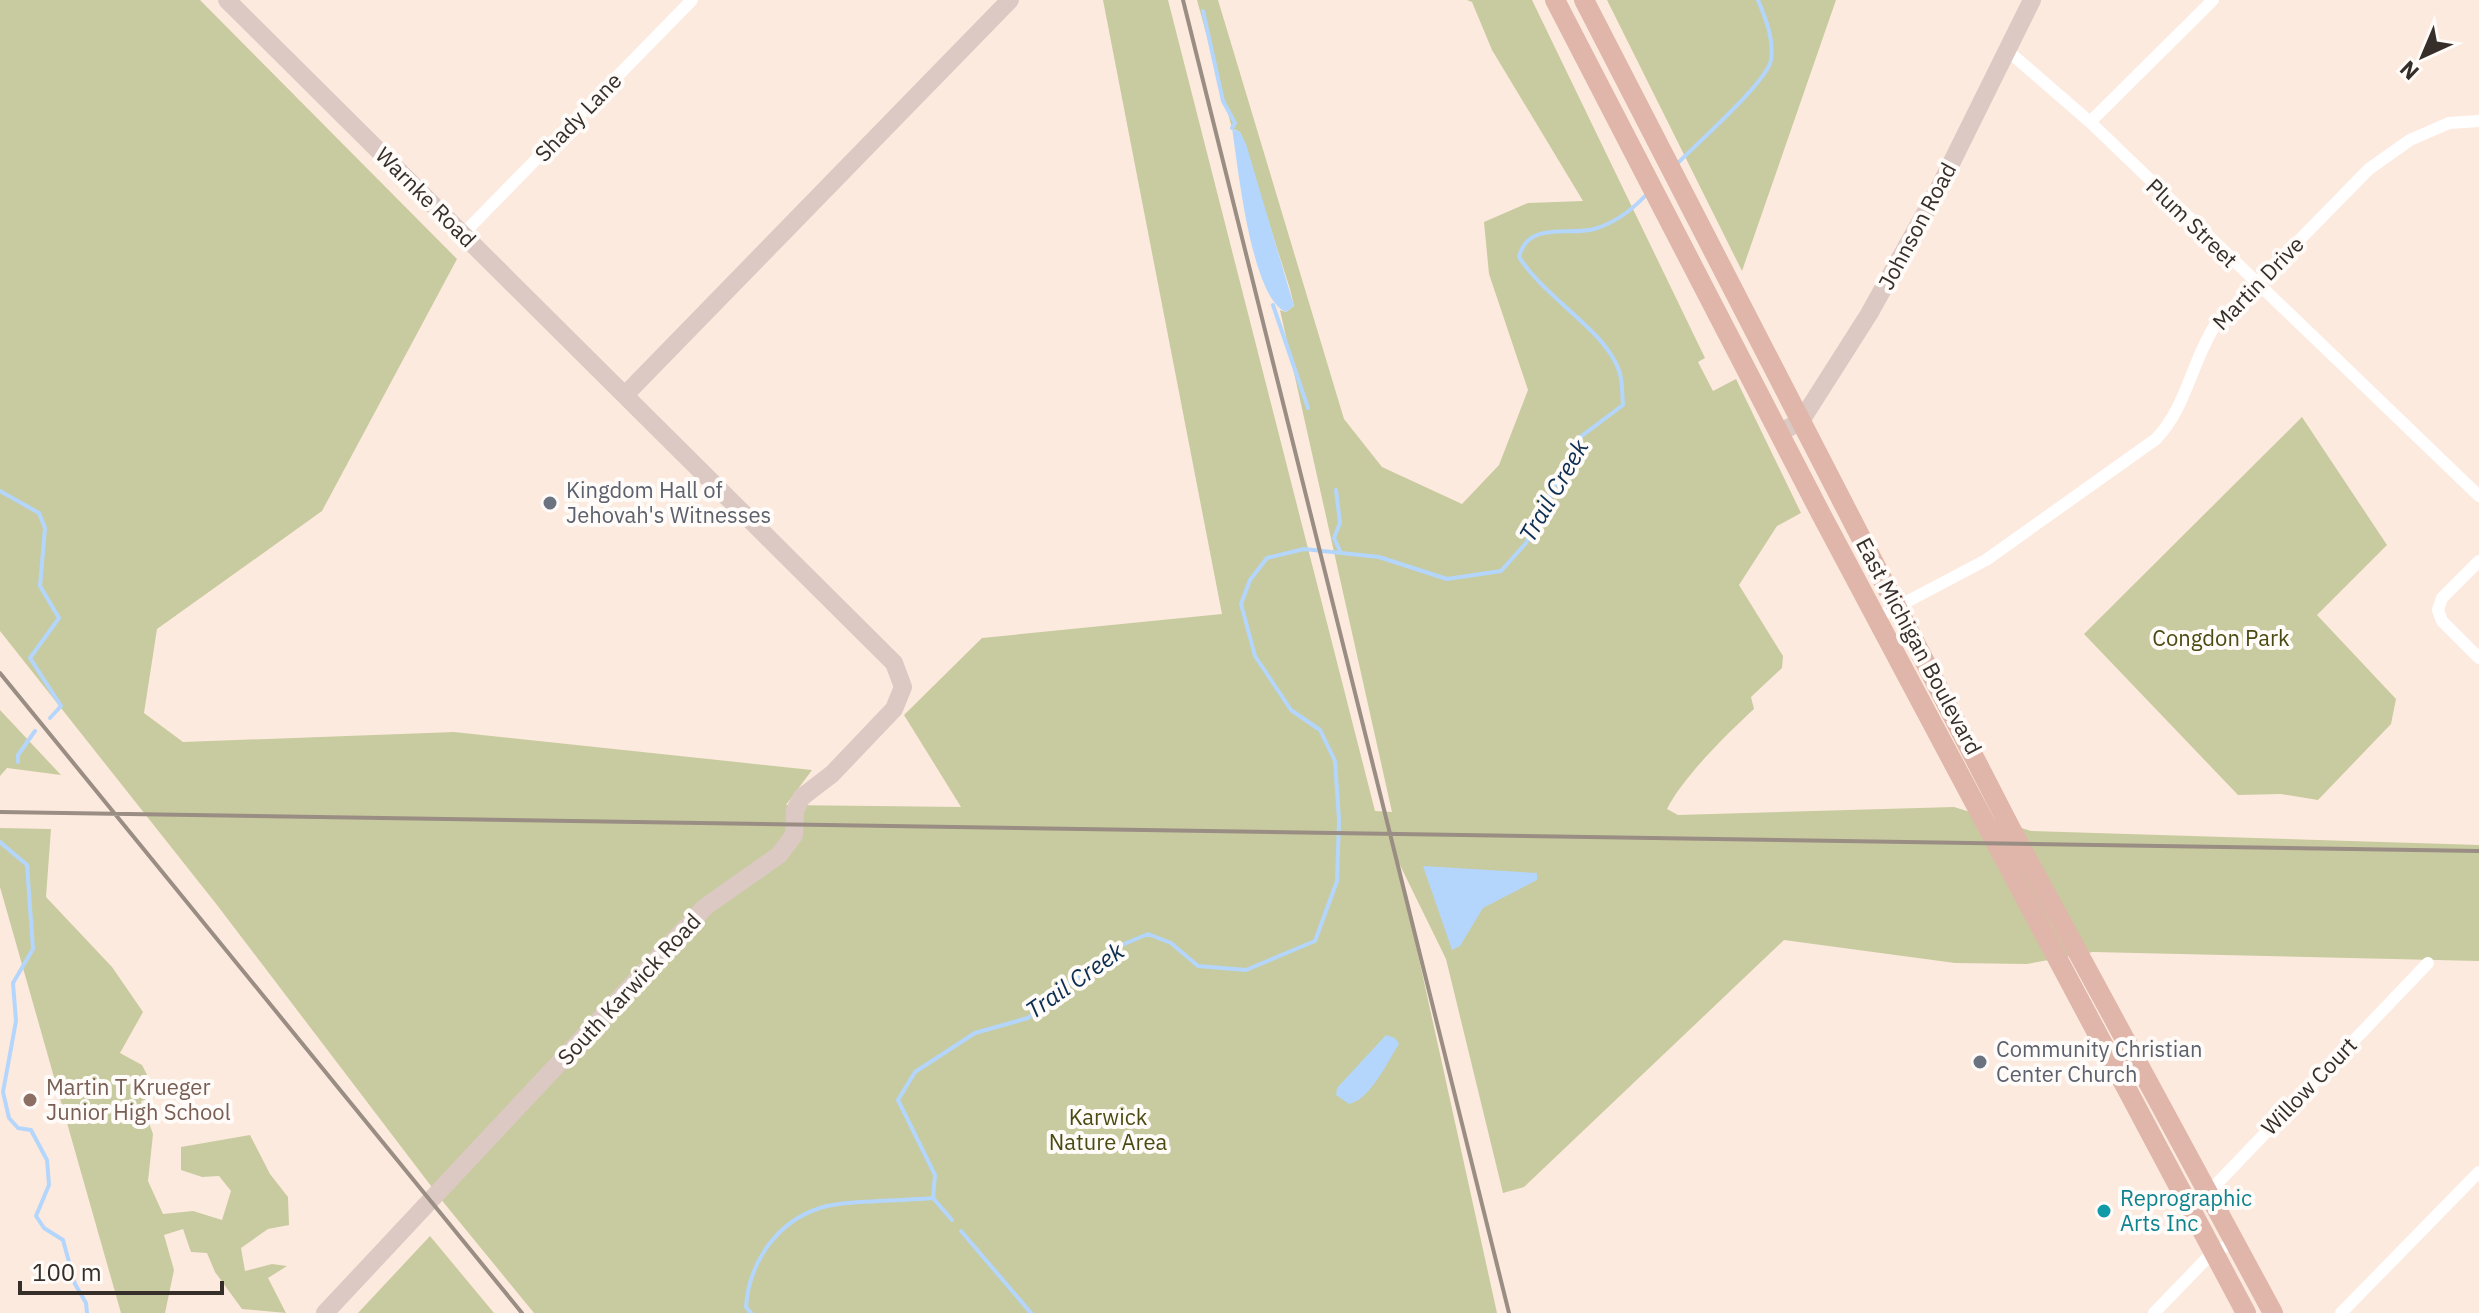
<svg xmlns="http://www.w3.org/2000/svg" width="2479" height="1313" font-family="'IBM Plex Sans',sans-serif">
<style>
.green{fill:#c8cb9f}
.water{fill:#b4d6fc}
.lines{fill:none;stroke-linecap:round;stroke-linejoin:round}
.stream{stroke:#b4d6fc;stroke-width:4}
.street{stroke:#fff;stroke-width:12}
.secondary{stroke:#dcc9c4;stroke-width:18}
.primary{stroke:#dfb6a9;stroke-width:20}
.rail{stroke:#9a8d84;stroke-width:4}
.worship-dot{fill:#6b7280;stroke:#fffbf8;stroke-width:3}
.education-dot{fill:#8d6e63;stroke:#fffbf8;stroke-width:3}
.culture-dot{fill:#0f9aa8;stroke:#fffbf8;stroke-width:3}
.labels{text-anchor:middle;stroke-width:8;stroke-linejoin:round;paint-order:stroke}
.street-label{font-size:22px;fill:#352e29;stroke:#fffbf8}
.worship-label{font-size:22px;fill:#5b616d;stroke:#fffbf8;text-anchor:start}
.park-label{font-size:22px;fill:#4a4b13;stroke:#fffbf8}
.education-label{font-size:22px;fill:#785e54;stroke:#fffbf8;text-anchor:start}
.culture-label{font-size:22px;fill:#0d838f;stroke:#fffbf8;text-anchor:start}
.water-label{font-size:24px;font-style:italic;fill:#0b2e52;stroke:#fffbf8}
</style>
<rect width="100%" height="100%" fill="#fdeade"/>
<path class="green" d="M 0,0 L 200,0 L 457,259 L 322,511 L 157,629 L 144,713 L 183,742 L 454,732 L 812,770 L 786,805 L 961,807 L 904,715 L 982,638 L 1222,614 L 1103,0 L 1168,0 L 1375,811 L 1392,812 L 1280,310 L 1286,312 L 1294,306 L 1290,289 L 1240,132 L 1232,128 L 1197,0 L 1218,0 L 1344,419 L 1382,467 L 1462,504 L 1499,465 L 1528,390 L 1489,274 L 1484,222 L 1528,203 L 1583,201 L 1492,50 L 1472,2 L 1467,0 L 1532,0 L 1705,358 L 1698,362 L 1713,391 L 1736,379 L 1801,513 L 1777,526 L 1739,585 L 1783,656 L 1782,668 L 1751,697 L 1754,709 C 1727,734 1683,777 1667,809 L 1678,815 L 1954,807 L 2031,831 L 2479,845 L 2479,961 L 2093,952 L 2027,964 L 1955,963 L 1784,940 L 1524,1187 L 1503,1193 L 1446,959 L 1397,859 L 1497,1313 L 534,1313 L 444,1203 L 217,905 L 0,631 Z
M 1607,0 L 1836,0 L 1742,271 Z
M 2302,417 L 2387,545 L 2317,615 L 2396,699 L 2391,724 L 2318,800 L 2281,794 L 2238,795 L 2084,634 Z
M 0,710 L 61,775 L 7,768 L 0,776 Z
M 0,828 L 51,829 L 46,897 L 112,967 L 143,1012 L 120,1053 L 142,1065 L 158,1096 L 141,1101 L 153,1134 L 148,1181 L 163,1214 L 193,1211 L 222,1220 L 231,1191 L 219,1176 L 202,1177 L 181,1170 L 181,1147 L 250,1135 L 270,1174 L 288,1197 L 289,1225 L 268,1229 L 241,1248 L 245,1271 L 272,1264 L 287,1266 L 268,1278 L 286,1313 L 242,1309 L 215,1272 L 207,1253 L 191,1252 L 183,1229 L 164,1235 L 174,1270 L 165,1313 L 121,1313 L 0,887 Z
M 430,1236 L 494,1313 L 358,1313 Z"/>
<path class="water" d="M 1232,128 L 1240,132 L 1246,144 L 1294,306 L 1286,312 C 1251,298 1238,166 1232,128 Z
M 1423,866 L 1537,873 L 1537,880 L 1483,908 L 1460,946 L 1452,950 Z
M 1386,1035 L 1395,1038 L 1399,1044 C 1388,1061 1370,1100 1349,1104 L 1336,1095 L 1337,1088 Z"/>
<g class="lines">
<path class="stream" d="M 1203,11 L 1223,101 L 1235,123 L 1232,128
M 1676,165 C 1694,146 1768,81 1771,60 C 1774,38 1766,20 1758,0
M 1273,305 L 1308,408
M 1336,490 L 1340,523 L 1334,538 L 1341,553
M 0,491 L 39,513 L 45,528 L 40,586 L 59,618 L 30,658 L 61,706 L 50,718
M 18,762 L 18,755 L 35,731
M 0,842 L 27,865 L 33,949 L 13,983 L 16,1021 L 3,1092 L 9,1118 L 18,1128 L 31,1130 L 47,1160 L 49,1185 L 36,1216 L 44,1228 L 63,1240 L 75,1284 L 86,1303 L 87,1313
M 933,1198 L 952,1220
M 961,1231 L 1031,1313
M 751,1313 L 746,1307 C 749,1263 776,1222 820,1208 C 843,1200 905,1201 933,1198 L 935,1175 L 898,1100 L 915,1072 L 975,1033 L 1028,1018 L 1112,949 L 1148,934 L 1171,943 L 1198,966 L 1246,970 L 1315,941 L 1337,881 L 1339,820 L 1335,761 L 1320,730 L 1291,710 L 1255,656 L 1241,604 L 1250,580 L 1267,558 L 1304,549 L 1379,557 L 1447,579 L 1501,571 L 1526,543 L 1579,438 L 1623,405 C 1622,394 1623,378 1618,368 C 1602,328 1546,299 1519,257 C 1528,221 1566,236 1594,229 C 1616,223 1632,210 1647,194"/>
<path class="street" d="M 2008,51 L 2090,122 L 2479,496
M 2090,122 L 2213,0
M 463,234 L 692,0
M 2479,561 L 2442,598 L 2438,610 L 2442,621 L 2479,658
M 1876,618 L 1986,560 L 2156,439 C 2186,408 2191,364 2214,327 L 2369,169 L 2410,140 L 2449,123 L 2479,121
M 2186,1203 L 2209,1192 L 2428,963
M 2154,1313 L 2212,1253 L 2235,1242
M 2341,1313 L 2479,1172"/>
<path class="secondary" d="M 227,0 L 894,663 L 903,687 L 894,709 L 832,774 L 802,797 L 795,810 L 794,835 L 779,855 L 705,907 L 325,1313
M 625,395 L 1010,0
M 1779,433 L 1801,421 L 1869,314 L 1937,192 L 2032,0"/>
<path class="primary" d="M 1555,0 L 1821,514 L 2246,1313
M 1584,0 L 2010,827 L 2273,1313"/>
<path class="rail" d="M 1183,0 L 1509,1313
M 0,673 L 522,1313
M 0,812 L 2479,851"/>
</g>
<g class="worship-dot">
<circle cx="550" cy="503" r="8"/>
<circle cx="1980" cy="1062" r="8"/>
</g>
<circle class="education-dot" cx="30" cy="1100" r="8"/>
<circle class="culture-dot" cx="2104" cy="1211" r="8"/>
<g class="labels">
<g class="street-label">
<text transform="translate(578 117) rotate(-46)" y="8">Shady Lane</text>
<text transform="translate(426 197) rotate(45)" y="8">Warnke Road</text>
<text transform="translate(2192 223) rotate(44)" y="8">Plum Street</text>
<text transform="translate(1917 226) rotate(-62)" y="8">Johnson Road</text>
<text transform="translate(2258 283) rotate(-46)" y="8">Martin Drive</text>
<text transform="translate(1919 646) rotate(62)" y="8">East Michigan Boulevard</text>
<text transform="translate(629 989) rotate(-47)" y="8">South Karwick Road</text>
<text transform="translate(2309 1086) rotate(-46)" y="8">Willow Court</text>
</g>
<g class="worship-label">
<text x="566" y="498">Kingdom Hall of<tspan x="566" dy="25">Jehovah's Witnesses</tspan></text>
<text x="1996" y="1057">Community Christian<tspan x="1996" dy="25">Center Church</tspan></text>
</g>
<g class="park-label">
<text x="2221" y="646">Congdon Park</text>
<text x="1108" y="1125">Karwick<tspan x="1108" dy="25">Nature Area</tspan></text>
</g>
<g class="education-label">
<text x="46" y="1095">Martin T Krueger<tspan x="46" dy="25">Junior High School</tspan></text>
</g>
<g class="culture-label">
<text x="2120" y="1206">Reprographic<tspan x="2120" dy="25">Arts Inc</tspan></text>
</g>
<g class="water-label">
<text transform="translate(1554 491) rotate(-60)" y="8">Trail Creek</text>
<text transform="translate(1075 981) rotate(-35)" y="8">Trail Creek</text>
</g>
</g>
<g transform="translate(2423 56) rotate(224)" stroke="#fffbf8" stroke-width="6" paint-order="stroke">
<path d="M0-6L14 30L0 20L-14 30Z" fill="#352e29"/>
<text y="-12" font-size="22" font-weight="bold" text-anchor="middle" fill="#352e29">N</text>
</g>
<path d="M20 1281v12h202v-12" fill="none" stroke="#352e29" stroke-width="4"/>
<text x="32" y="1281" font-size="24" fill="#352e29" stroke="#fffbf8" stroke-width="6" paint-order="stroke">100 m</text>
</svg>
